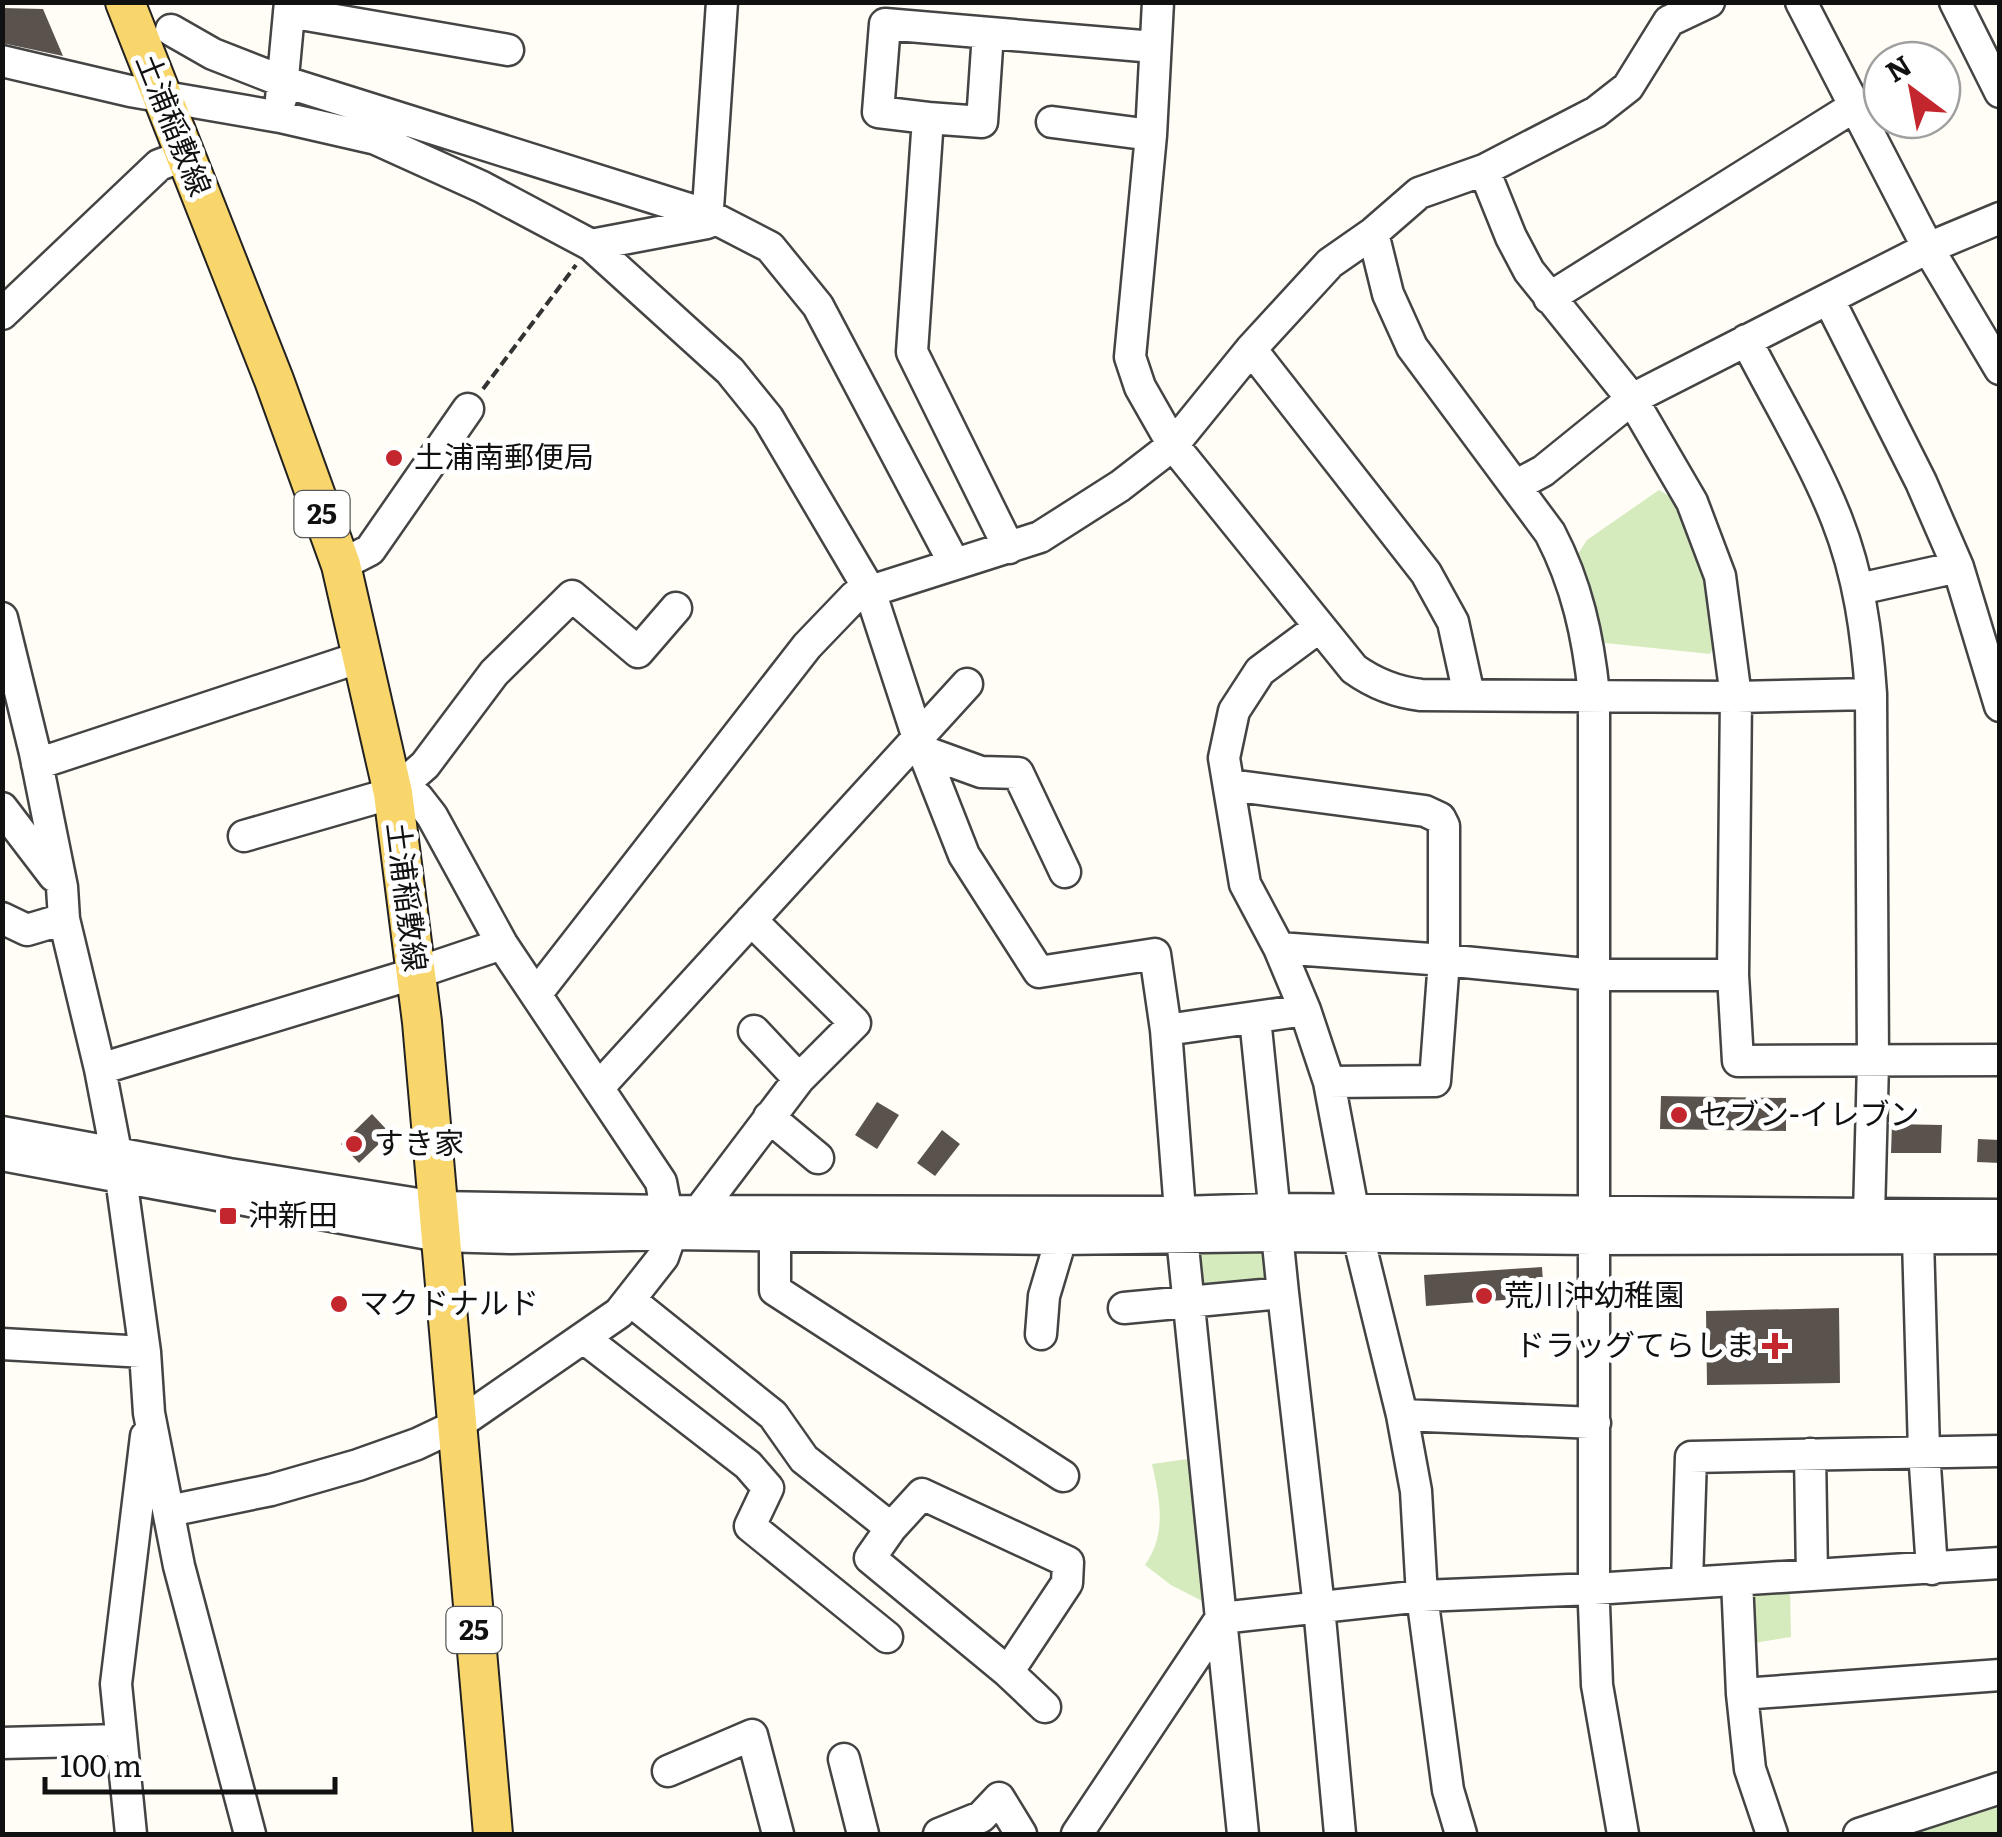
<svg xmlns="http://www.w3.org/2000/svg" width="2002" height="1837" font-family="Literata,'Noto Sans JP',serif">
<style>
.green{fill:#d5ebbd}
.building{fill:#5a524d}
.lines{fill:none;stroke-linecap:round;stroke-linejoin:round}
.minor-casing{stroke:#444;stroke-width:35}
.major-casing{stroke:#222;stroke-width:42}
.path{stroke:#333;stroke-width:4;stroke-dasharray:10 5;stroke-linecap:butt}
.minor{stroke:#fff;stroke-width:30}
.major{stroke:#f9d66b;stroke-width:38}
.poi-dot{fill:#c4262e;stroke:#fff;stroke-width:4}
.labels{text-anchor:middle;stroke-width:10;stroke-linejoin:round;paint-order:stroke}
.shield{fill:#fff;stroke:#585858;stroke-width:2.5}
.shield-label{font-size:28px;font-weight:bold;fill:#111}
.street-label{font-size:30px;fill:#111;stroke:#fff}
.poi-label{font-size:30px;fill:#111;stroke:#fff;text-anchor:start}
</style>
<rect width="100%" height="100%" fill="#fffdf5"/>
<path class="green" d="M 1659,490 L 1685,505 L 1721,632 L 1710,654 L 1596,642 L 1574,560 L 1587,540 Z
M 1274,1239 L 1279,1290 L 1193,1297 L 1187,1241 Z
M 1202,1457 L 1206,1603 L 1171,1585 L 1145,1565 C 1167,1534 1160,1499 1152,1464 Z
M 1742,1584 L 1790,1590 L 1791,1637 L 1748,1644 Z
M 1999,1794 L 1999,1834 L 1853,1834 Z"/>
<path class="building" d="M 2,8 L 43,9 L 63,56 L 2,43 Z
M 1661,1096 L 1786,1098 L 1786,1131 L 1660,1129 Z
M 877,1102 L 899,1115 L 877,1149 L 855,1135 Z
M 372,1114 L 387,1130 L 376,1140 L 379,1144 L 359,1163 L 341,1144 Z
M 1892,1124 L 1942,1125 L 1941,1153 L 1891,1153 Z
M 942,1130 L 960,1144 L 935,1176 L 917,1163 Z
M 1978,1139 L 2000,1140 L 2000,1163 L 1977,1162 Z
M 1542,1267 L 1544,1297 L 1426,1306 L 1424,1275 Z
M 1839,1308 L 1840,1383 L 1707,1385 L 1706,1311 Z"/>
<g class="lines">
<g class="minor-casing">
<path id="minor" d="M 1158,2 L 1151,135 L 1130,357 L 1140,387 L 1173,445 L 1354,669 C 1375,684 1395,692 1421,695 L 1736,697 L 1871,694
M 1801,2 L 1928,248 L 2000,369
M 1955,2 L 2000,92
M 289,12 L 508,50
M 171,30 L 213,54 L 282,81 L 708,215 L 770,247 L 818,306 L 954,563
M 2,61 L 130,91 L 280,117 L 376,139 L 482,187 L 591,245 L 730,371 L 768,418 L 870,591 L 918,738 L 964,855 L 1039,972 L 1155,954 L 1166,1030
M 281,99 L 290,2
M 928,118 L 982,122 L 988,33
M 1052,122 L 1151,135
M 1484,170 L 1511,237 L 1529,271 L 1632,399 L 1692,502 L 1720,576 L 1736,697 L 1733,975 L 1738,1061 L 2000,1060
M 1373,233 L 1388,294 L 1412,347 L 1550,533 C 1577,585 1588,636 1594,694 L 1594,1605 L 1597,1685 L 1623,1834
M 591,245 L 707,223 L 722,2
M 1549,298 L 1855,106
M 1829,300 L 1921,482 L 1958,567 L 2000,706
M 2,314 L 159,165 L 186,155
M 1746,340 C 1775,397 1814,461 1837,520 C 1859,576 1867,634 1871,694 L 1873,1063 L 1869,1215
M 1251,349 L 1426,573 L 1453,622 L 1469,695
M 1517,485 L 1543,471 L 1632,399 L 1928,248 L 2000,218
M 1009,548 L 912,352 L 928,118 L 878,112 L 885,24 L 1154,47
M 341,565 L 370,550 L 468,409
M 1859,589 L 1958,567
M 2,618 L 35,753 L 62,887 L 64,919 L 100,1069 L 121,1178 L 145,1352 L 149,1413 L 179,1566 L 250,1834
M 1318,628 L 1260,671 L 1234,711 L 1224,758 L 1245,884 L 1279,948 L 1305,1010 L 1329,1082 L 1358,1236 L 1402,1415 L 1416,1491 L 1422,1596 L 1448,1790 L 1461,1834
M 923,751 L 981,772 L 1018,773 L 1065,872
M 37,764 L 364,656
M 1230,785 L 1425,811 L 1440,818 L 1444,826 L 1444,960 L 1435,1081 L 1329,1082
M 2,808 L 54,876
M 244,836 L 393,793 L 425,765 L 494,673 L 572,596 L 638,652 L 676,608
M 2,918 L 27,930 L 64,919
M 1279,948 L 1444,960 L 1595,975 L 1733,975
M 537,993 L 807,646 L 855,596 L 1040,537 L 1120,486 L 1173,445 L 1251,349 L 1330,263 L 1373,233 L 1419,193 L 1484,170 L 1596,112 L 1628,87 L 1669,21 L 1709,2
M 754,1031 L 799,1079
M 100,1069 L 416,973 L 502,944
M 599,1087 L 967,684
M 769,1117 L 818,1158
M 2,1132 L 229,1174 L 437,1207 L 669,1211 L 1180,1212 L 1276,1209 L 2000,1215
M 2,1155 L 439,1236 L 512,1238 L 671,1234 L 1061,1239 L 1278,1236 L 1593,1239 L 2000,1238
M 699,1211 L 799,1079 L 855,1023 L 751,920
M 775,1236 L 775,1290 L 1063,1476
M 1918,1239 L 1924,1451 L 1932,1569
M 1283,1293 L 1319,1607 L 1340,1834
M 631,1301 L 773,1415 L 804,1459 L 891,1528 L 922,1494 L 1068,1562 L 1067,1583 L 1008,1672 L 870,1558 L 891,1528
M 1124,1308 L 1283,1293 L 1255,1018
M 1041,1334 L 1044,1296 L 1061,1239
M 585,1339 L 748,1465 L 768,1488 L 750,1526 L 887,1637
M 2,1344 L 145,1352
M 1402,1415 L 1595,1423
M 1810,1454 L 1812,1575
M 169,1511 L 271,1490 L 358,1465 L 417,1444 L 457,1425 L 619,1313 L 663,1257 L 671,1234 L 661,1182 L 502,944 L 432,816 L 418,798 L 393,793
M 1737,1580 L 1742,1694 L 1750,1769 L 1772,1834
M 1687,1582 L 1691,1457 L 2000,1451
M 1221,1618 L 1422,1596 L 1594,1589 L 2000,1563
M 1008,1672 L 1045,1707
M 1742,1694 L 2000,1675
M 2,1743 L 121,1740
M 844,1759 L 863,1834
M 668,1771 L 752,1735 L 778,1834
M 131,1834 L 116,1684 L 146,1436
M 939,1834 L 981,1817 L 999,1798 L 1021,1834
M 1077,1834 L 1221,1618
M 1243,1834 L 1182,1237 L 1166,1030 L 1305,1010
M 1859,1834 L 2000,1788"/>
</g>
<g class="major-casing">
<path id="major" d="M 125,2 L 274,380 L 341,565 L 393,793 L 422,1022 L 493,1834"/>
</g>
<path class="path" d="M 483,389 L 576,265"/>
<use href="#minor" class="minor"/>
<use href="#major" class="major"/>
</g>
<g class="poi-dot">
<circle cx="394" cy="458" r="10"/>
<circle cx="1679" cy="1115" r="10"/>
<circle cx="354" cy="1144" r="10"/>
<rect x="218" y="1206" width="20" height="20" rx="5"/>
<circle cx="1484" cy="1296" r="10"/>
<circle cx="339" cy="1304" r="10"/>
<path d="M1770 1331h10v10h10v10h-10v10h-10v-10h-10v-10h10z"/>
</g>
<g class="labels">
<g class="shield">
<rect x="294.5" y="491" width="55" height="46" rx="8"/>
<rect x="446.5" y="1607" width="55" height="46" rx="8"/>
</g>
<g class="shield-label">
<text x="322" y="524">25</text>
<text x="474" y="1640">25</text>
</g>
<g class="street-label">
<text transform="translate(173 125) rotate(68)" y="10">土浦稲敷線</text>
<text transform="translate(406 897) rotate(83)" y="10">土浦稲敷線</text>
</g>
<g class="poi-label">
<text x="414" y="468">土浦南郵便局</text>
<text x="1699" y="1125">セブン-イレブン</text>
<text x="374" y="1154">すき家</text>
<text x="248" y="1226">沖新田</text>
<text x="1504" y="1306">荒川沖幼稚園</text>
<text x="359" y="1314">マクドナルド</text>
<text x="1755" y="1356" text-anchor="end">ドラッグてらしま</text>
</g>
</g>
<rect width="2002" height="1837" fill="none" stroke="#111111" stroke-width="10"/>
<g transform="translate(1912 90) rotate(328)"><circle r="48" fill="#ffffff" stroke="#a0a0a0" stroke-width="2.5"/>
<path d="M0-8L18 38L0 25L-18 38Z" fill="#c4262e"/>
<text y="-15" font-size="28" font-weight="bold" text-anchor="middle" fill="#111111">N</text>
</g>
<path d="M45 1777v15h290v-15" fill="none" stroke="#111111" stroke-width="5"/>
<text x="60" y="1777" font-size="30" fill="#111111" stroke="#ffffff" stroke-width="8" paint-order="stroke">100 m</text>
</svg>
